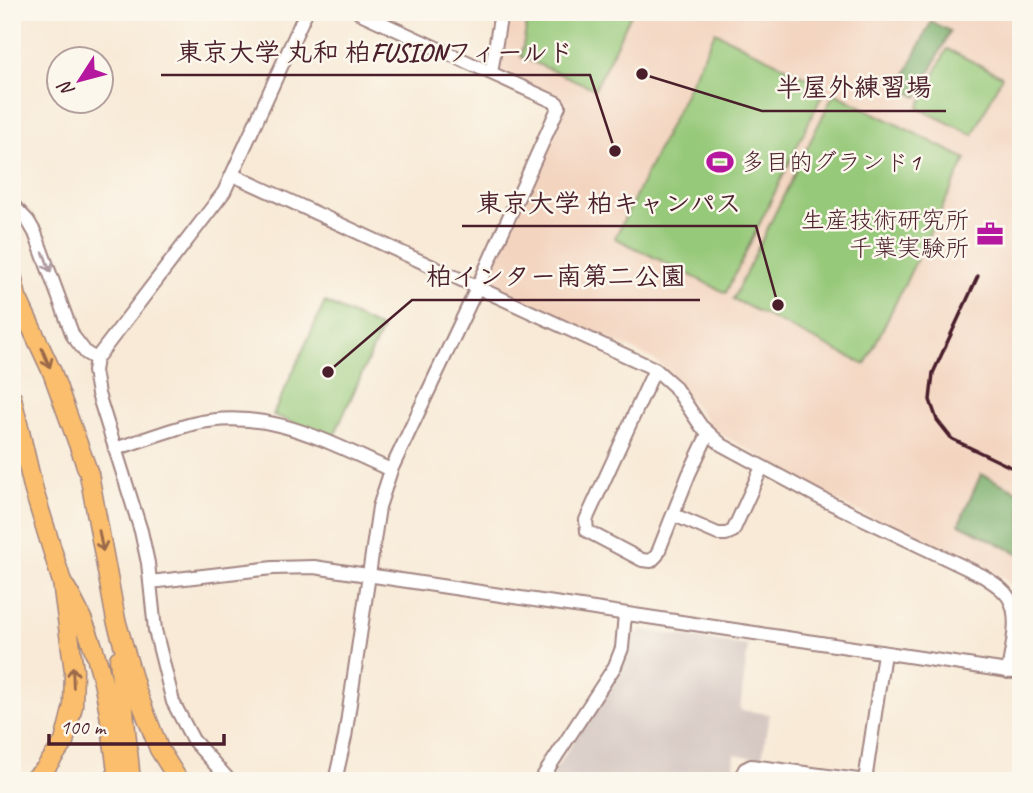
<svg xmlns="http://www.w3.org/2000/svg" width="1033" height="793" font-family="Caveat,'Klee One',sans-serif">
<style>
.built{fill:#f3d4bf}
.industrial{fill:#cfc0bb}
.green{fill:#97c97a;stroke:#707452;stroke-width:2}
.forest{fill:#79ad6a;stroke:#62664a;stroke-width:2}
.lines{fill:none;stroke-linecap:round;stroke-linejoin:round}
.minor-casing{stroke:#a18481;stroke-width:16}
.highway-casing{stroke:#a18481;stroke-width:21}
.minor{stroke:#fff;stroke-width:12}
.highway{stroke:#fabe6d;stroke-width:18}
.rail{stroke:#4a1f2b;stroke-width:3.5}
.oneway{stroke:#ae9aa0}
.oneway2{stroke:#996749}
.labels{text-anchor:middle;stroke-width:5;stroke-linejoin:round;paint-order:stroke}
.poi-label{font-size:24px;fill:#4a1f2b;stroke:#fbf7ec;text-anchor:start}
.leader{fill:none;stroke:#4a1f2b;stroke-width:2.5}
.callout-dot{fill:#4a1f2b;stroke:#fbf7ec;stroke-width:2.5}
.callout-label{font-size:26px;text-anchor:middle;font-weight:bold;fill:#4a1f2b;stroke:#fbf7ec;stroke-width:5;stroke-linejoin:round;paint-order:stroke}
</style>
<rect width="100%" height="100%" fill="#fbf7ec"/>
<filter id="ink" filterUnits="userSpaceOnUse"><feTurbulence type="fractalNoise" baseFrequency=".0143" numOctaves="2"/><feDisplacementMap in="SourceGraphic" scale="14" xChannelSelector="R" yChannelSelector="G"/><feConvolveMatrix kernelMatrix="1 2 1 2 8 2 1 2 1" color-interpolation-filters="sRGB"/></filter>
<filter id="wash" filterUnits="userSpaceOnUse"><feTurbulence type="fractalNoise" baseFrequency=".00686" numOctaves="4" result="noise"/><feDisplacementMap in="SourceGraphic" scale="28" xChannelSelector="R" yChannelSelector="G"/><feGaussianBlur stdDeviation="1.57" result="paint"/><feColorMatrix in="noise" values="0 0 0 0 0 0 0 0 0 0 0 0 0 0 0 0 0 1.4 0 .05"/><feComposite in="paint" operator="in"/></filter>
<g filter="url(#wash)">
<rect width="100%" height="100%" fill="#f8ead7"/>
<path class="built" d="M 508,12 L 1021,12 L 1021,592 L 1001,576 L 848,507 L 726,437 L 710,426 L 669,371 L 651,358 L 490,285 L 488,280 L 567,103 L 501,74 L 499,69 Z"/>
<path class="industrial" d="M 643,630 L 748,646 L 740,710 L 769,714 L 762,759 L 734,754 L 732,781 L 548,781 L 611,683 L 622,664 L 629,637 Z"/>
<path class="green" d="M 529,12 L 632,12 L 595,89 L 521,57 Z
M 715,32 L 826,87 L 726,293 L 615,238 Z
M 947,49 L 1002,76 L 973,135 L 918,108 Z
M 834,93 L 966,159 L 865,365 L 733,299 Z
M 325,302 L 382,329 L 333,438 L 273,415 Z"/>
<path class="forest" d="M 931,22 L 950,31 L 918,97 L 899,88 Z
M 981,474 L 1021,493 L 1021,555 L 959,524 Z"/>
</g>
<g filter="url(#ink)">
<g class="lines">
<g class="minor-casing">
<path id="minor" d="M 358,12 L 491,73
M 233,175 L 655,369 L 674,386 L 701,426 L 722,445 L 822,499 L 983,576 C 992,582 1003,588 1009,598 C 1021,618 1011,650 1008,672
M 12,204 L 28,221 L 35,233 L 73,336 L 86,353 L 96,359
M 655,369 L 586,520 L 587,531 L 642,560 L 651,561 L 657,555 L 689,474 L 708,434
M 115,449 C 140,441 166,431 192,424 C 266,406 325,441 391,470
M 674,515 L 718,534 L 726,534 L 733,531 L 762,467
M 150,582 L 273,568 L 314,567 L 1021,673
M 230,781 L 193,740 L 173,702 L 155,630 L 148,563 L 141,531 L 98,394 L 94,371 L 96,359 L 224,192 L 306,12
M 335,781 L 345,737 L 379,507 L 391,470 L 478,286 L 559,106 L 557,103 L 491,73 L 501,12
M 540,781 L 615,666 L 622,648 L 625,614
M 739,781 L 745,769 L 751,766 L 866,781
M 865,781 L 884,653"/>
</g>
<g class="highway-casing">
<path id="highway" d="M 12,275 L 17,297 L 52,372 L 89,474 L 116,620 L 137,692 L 159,749 L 179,781
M 12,398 L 34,491 L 62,582 L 74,671 L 73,706 L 64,742 L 44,770 L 32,781
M 66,588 C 103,650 110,711 118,781
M 119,659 L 131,781"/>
</g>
<use href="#minor" class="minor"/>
<use href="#highway" class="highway"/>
<path class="rail" d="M 978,276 L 933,373 L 930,400 L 937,420 L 952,439 L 1021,472"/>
</g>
<defs><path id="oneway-shaft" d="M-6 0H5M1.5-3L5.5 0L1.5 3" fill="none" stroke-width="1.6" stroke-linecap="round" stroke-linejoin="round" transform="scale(1.75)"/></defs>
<use class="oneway" href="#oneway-shaft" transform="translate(47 262) rotate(69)"/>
<g class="oneway2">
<use href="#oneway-shaft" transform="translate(46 358) rotate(67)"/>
<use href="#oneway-shaft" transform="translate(101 541) rotate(79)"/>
<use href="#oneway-shaft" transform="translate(73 677) rotate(-92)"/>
</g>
</g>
<defs>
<g id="stadium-bare" transform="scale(2.1)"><path d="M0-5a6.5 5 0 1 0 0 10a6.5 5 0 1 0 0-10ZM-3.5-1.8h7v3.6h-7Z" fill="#b5179e" stroke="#fbf7ec" stroke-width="2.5" paint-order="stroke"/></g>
<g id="office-bare" transform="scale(2.1)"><path d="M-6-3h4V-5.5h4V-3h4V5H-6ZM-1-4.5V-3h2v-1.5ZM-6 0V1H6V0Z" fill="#b5179e" stroke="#fbf7ec" stroke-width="2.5" paint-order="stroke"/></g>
</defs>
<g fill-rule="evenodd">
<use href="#stadium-bare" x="720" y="162"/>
<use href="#office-bare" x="990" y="234"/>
</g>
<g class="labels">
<g class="poi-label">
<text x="741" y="170">多目的グランド1</text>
<text x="969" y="228" text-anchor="end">生産技術研究所<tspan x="969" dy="28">千葉実験所</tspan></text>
</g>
</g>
<path class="leader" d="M615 151L590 75H161M642 74L762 111H946M778 305L756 226H462M328 372L412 300H700"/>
<g class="callout-dot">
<circle cx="615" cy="151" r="7"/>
<circle cx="642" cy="74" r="7"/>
<circle cx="778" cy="305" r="7"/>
<circle cx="328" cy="372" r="7"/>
</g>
<g class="callout-label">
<text x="375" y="61">東京大学 丸和 柏FUSIONフィールド</text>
<text x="854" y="96">半屋外練習場</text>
<text x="609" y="212">東京大学 柏キャンパス</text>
<text x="556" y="285">柏インター南第二公園</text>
</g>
<rect width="1033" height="793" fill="none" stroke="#fbf7ec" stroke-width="42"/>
<g transform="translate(80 80) rotate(234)"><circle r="33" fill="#fbf7ec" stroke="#b4a19f" stroke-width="2"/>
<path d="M0-5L12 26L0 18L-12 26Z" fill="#b5179e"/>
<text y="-10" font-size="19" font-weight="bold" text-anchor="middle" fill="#4a1f2b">N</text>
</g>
<path d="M49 734v10h175v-10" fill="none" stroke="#4a1f2b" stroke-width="3.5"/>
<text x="60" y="734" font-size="21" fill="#4a1f2b" stroke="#fbf7ec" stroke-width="5" paint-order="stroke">100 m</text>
</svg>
